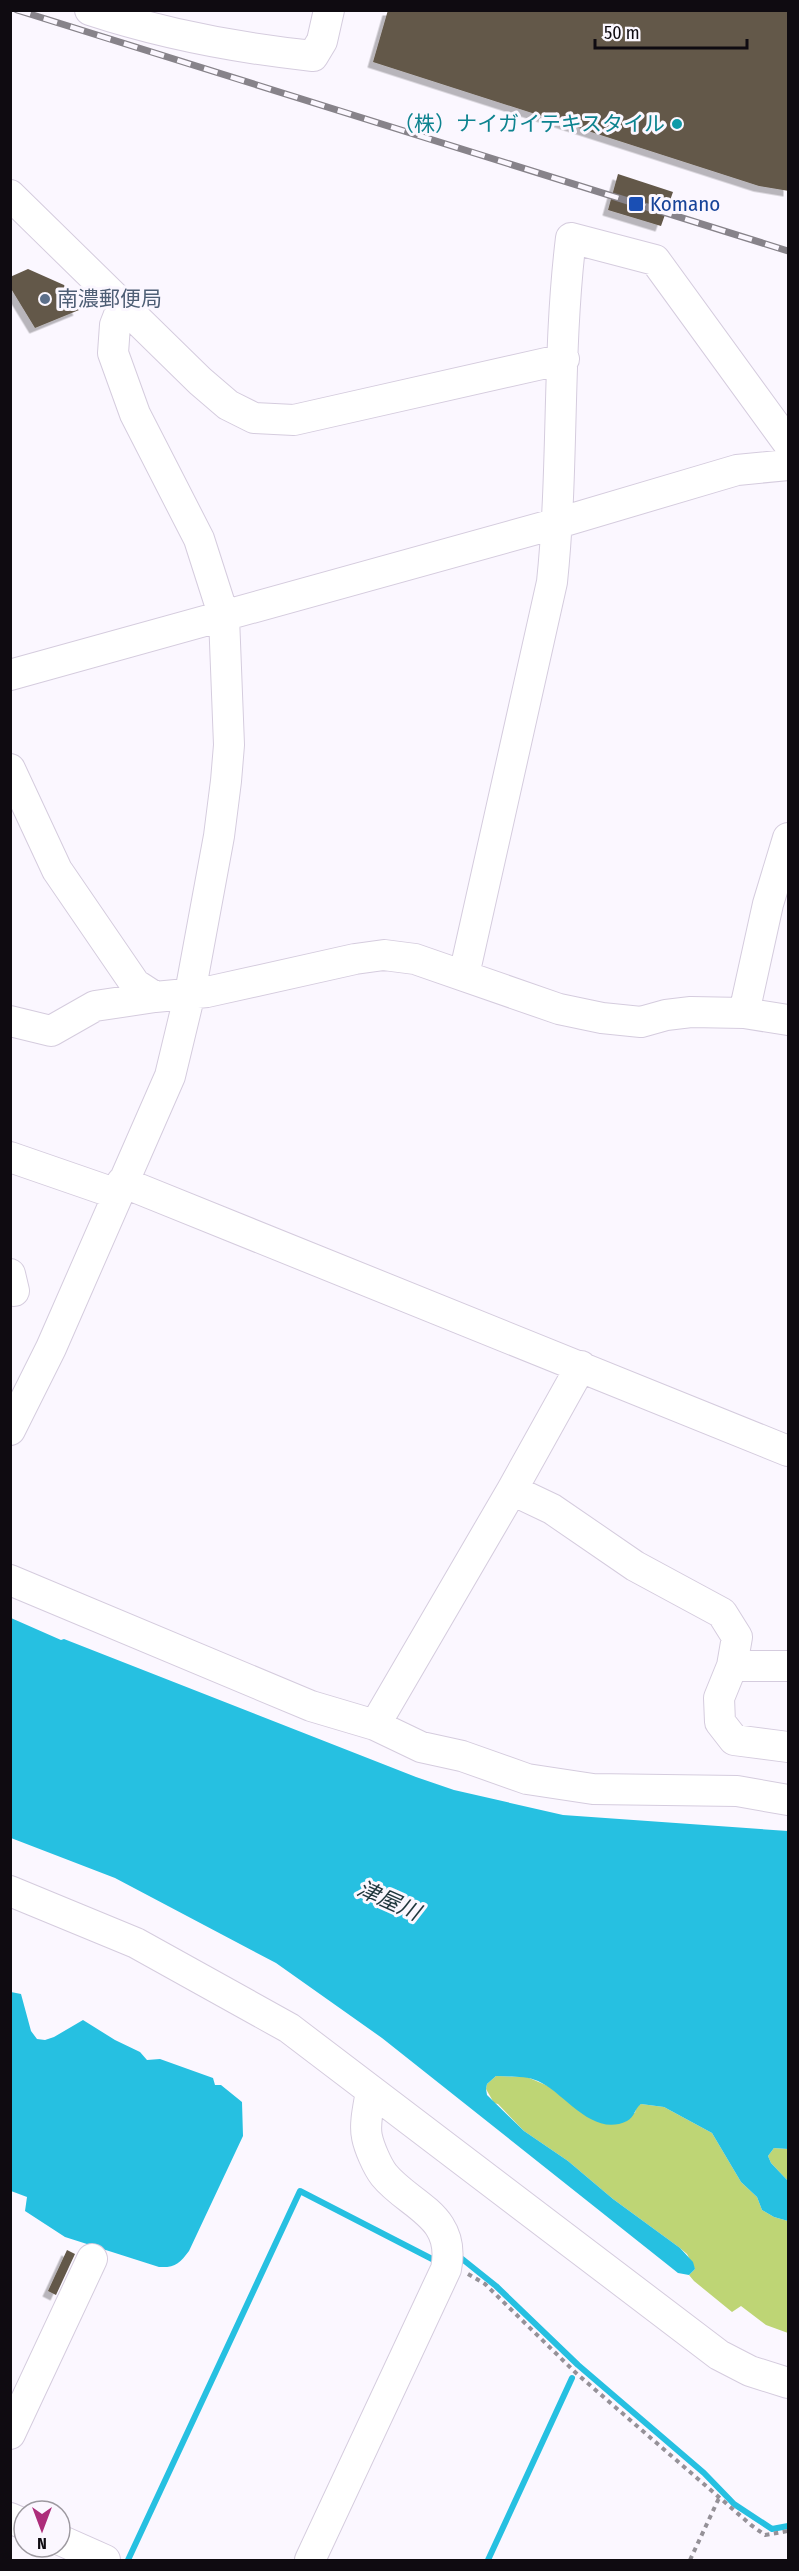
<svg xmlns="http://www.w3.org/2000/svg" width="799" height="2571" font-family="'Fira Sans Condensed','Noto Sans JP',sans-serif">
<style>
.green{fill:#bed575}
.water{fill:#26c0e1}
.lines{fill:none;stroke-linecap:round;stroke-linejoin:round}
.stream{stroke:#26c0e1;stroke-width:6}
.building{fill:#635849;filter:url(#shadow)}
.minor-casing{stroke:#d5ccde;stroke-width:32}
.path{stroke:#959198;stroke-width:4;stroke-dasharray:4.5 4.5;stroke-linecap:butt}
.minor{stroke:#fff;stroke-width:30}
.rail-casing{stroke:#87838a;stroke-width:7}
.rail{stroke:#fbf7ff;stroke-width:4.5;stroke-dasharray:14;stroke-linecap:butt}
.culture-dot{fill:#0f9aa8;stroke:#fbf7ff;stroke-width:2}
.transit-dot{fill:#1a4fb4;stroke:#fbf7ff;stroke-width:2}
.service-dot{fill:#5c6f8a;stroke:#fbf7ff;stroke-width:2}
.labels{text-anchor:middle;stroke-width:6;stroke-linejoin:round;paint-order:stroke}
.culture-label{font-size:21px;fill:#0d838f;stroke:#fbf7ff;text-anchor:end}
.transit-label{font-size:21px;fill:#164399;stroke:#fbf7ff;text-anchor:start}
.service-label{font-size:21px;fill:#4e5e75;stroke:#fbf7ff;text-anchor:start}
.water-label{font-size:22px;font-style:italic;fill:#1f363d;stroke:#fbf7ff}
</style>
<defs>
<filter id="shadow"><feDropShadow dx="-5.5" dy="5.5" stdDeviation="0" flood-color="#0004"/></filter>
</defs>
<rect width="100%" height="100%" fill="#fbf7ff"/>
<path class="green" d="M 496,2076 L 527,2077 L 548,2086 L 566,2100 L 635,2113 L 636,2107 L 641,2104 L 664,2107 L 712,2133 L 741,2182 L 757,2197 L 762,2210 L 774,2217 L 788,2221 L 788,2333 L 766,2325 L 741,2306 L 732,2312 L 694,2281 L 689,2275 L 695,2269 L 687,2254 L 680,2248 L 613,2199 L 568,2161 L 524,2131 L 498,2104 L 494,2103 L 486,2089 L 487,2084 Z
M 774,2148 L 788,2149 L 788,2181 L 771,2163 L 768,2156 Z"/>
<path class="water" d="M 11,1618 L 61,1640 L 64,1639 L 416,1777 L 454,1790 L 563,1815 L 788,1831 L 788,2149 L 774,2148 L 768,2156 L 771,2163 L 788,2181 L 788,2221 L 774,2217 L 762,2210 L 757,2197 L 741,2182 L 712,2133 L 664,2107 L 641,2104 C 634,2109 635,2117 627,2121 C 592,2138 565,2093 538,2081 C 525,2075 510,2077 496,2076 L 487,2084 L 486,2089 L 487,2095 L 524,2131 L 568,2161 L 613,2199 L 680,2248 L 693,2262 L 695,2269 L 689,2275 L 678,2273 L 382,2038 L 276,1963 L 115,1878 L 11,1838 Z
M 11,1992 L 21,1994 L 31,2031 L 37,2039 L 45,2040 L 54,2037 L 83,2020 L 115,2040 L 140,2052 L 147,2060 L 160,2059 L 213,2078 L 215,2085 L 221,2085 L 242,2102 L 243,2136 L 189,2251 C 180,2263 175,2268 159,2267 L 65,2237 L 25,2211 L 27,2197 L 11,2191 Z"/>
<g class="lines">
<path class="stream" d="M 456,2254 L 496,2286 L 578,2365 L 704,2473 L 734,2504 L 772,2529 L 788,2526
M 128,2560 L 300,2191 L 434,2260
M 488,2560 L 572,2378"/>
</g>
<path class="building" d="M 388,10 L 789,10 L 789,191 L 759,186 L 373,62 Z
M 618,174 L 673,192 L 661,226 L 608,210 Z
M 28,269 L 64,285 L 79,310 L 35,328 L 10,287 L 10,277 Z
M 67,2250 L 75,2254 L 56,2295 L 48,2291 Z"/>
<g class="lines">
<g class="minor-casing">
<path id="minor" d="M 90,10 C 163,34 237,48 313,56 L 322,41 L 329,10
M 10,195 L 200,381 L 228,405 L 254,418 L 294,420 L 564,359
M 10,675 L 558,523 L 737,470 L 788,465
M 10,769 L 57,870 L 135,984 L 155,997 L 207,992 L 355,959 L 384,955 L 415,959 L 559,1009 L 602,1018 L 641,1022 L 666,1015 L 691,1012 L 744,1013 L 788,1020
M 464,975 L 552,582 C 564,467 557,352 571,238 L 655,260 L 788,443
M 744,1013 L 768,904 L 788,838
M 10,1021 L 51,1031 L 95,1006 L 155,997
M 10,1157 L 117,1194
M 122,1182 L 788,1451
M 10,1274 L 14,1291
M 10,1430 L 51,1348 L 170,1076 L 190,993 L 219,836 L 226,781 L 229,745 L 224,617 L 199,539 L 135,414 L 113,353 L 115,325 L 122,307
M 512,1490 L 552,1509 L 635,1566 L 722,1613 L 737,1637 L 732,1666 L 719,1698 L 720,1722 L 734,1740 L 788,1747
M 10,1580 L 311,1706 L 375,1725 L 421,1747 L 462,1756 L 527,1779 L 593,1789 L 737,1791 L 788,1800
M 732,1666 L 788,1666
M 375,1725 L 512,1490 L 581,1366
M 10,1891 L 136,1943 L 289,2028 L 719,2355 L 750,2371 L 788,2383
M 10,2434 L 92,2259
M 10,2518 L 24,2524
M 60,2540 L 105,2560
M 310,2560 L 446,2269 C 457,2215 409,2206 384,2175 C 377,2166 369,2147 367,2137 C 364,2124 369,2104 371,2091"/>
</g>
<path class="path" d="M 468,2274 L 485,2284 L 576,2373 L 751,2525 L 765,2535 L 788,2531
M 690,2560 L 719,2498"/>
<use href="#minor" class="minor"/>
<g class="rail-casing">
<path id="rail" d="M 17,10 L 788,251"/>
</g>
<use href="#rail" class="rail"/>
</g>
<circle class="culture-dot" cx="677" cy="124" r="6"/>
<rect class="transit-dot" x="628" y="196" width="16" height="16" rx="3"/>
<circle class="service-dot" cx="45" cy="299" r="6"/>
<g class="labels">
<g class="culture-label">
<text x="665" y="131">（株）ナイガイテキスタイル</text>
</g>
<g class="transit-label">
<text x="650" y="211">Komano</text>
</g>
<g class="service-label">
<text x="57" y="306">南濃郵便局</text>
</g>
<g class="water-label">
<text transform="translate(389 1900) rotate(24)" y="8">津屋川</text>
</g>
</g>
<rect width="799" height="2571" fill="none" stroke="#0f0b11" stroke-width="24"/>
<g transform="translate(42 2529) rotate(180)"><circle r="28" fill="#fbf7ff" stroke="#9d99a0" stroke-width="1.5"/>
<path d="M0-4.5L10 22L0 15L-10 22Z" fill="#ad2d7a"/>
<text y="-9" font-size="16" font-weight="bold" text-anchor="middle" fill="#0f0b11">N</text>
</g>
<path d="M595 39v9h152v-9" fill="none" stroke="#0f0b11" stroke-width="3"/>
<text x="604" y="39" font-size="18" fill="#0f0b11" stroke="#fbf7ff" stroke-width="4.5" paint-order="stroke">50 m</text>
</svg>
